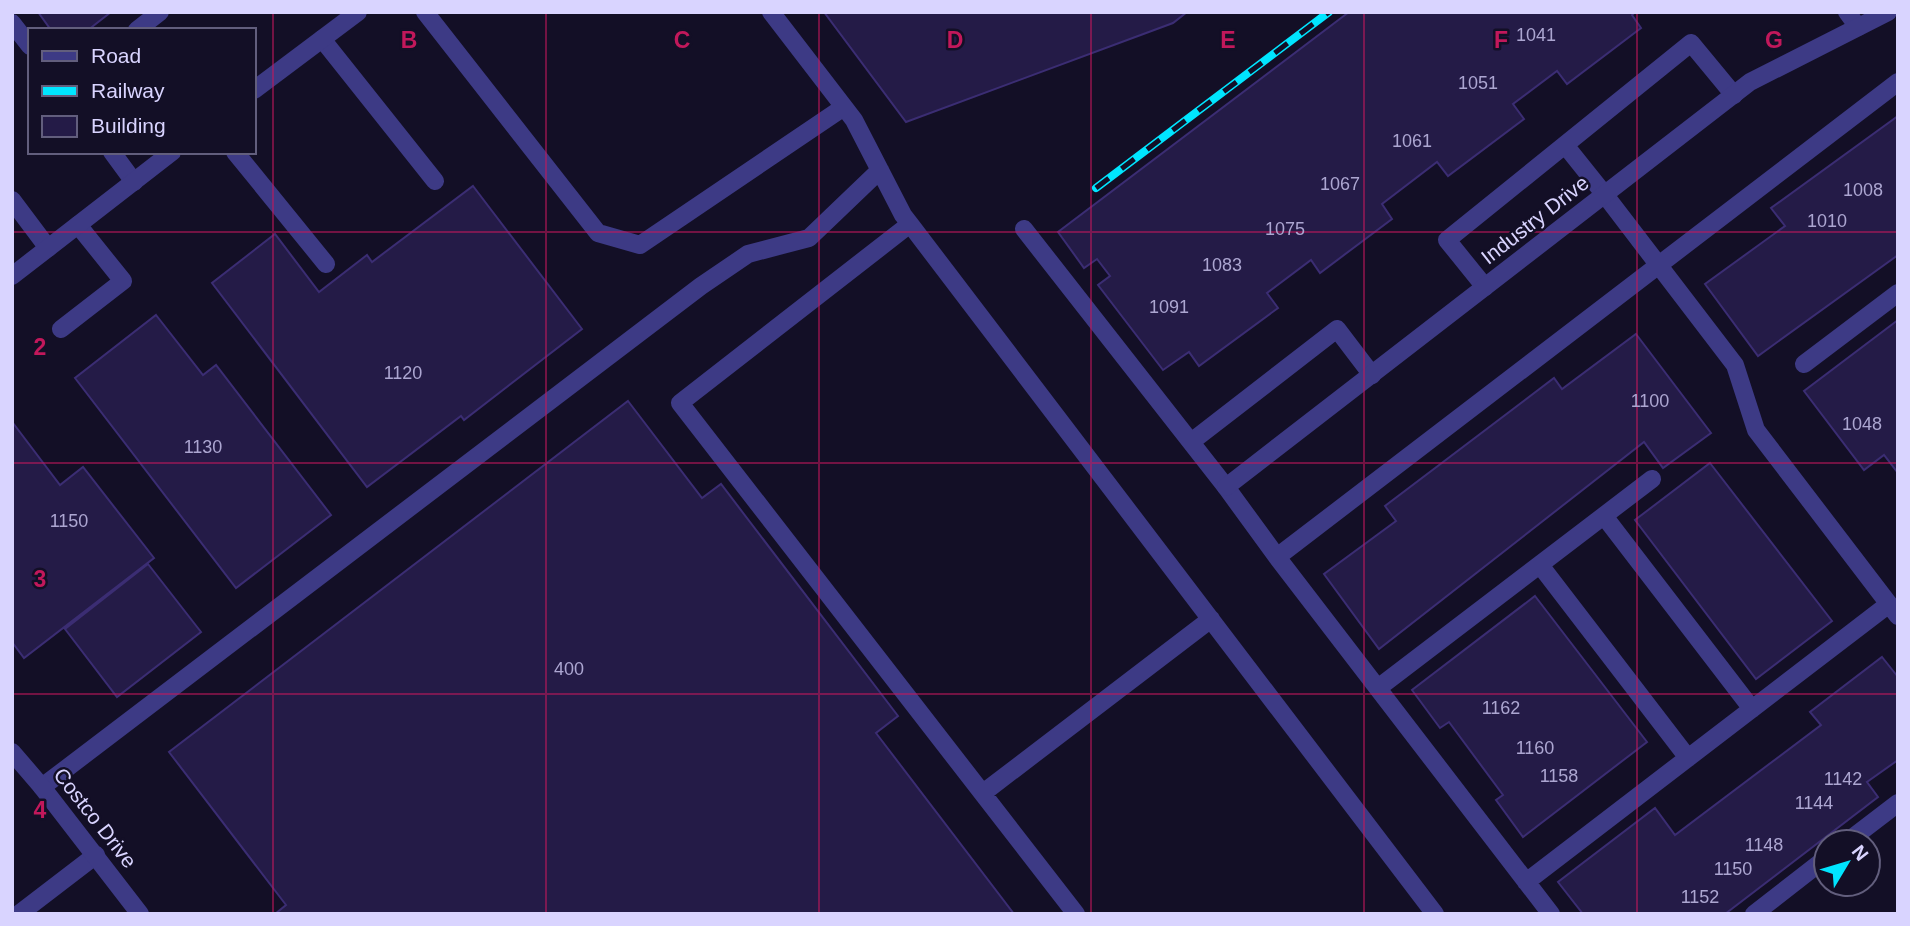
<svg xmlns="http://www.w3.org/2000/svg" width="1910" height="926" font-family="Helvetica,sans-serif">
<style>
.building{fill:#241b47;stroke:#3b2d73;stroke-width:2}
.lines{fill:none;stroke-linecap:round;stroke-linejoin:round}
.service{stroke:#3d3a85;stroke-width:18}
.minor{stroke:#3d3a85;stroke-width:18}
.tertiary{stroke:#3d3a85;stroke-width:18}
.rail-casing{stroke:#00e5ff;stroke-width:8}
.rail{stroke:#130f26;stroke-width:5;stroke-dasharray:16;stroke-linecap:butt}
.grid{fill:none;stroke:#c2185b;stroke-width:2;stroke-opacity:0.55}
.labels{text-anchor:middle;stroke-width:5;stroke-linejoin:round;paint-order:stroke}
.number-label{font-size:18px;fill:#aca6d1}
.street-label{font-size:21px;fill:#d9d4ff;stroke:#130f26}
.grid-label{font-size:23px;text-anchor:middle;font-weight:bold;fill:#c2185b;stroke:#130f26;stroke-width:5;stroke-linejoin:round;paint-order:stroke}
</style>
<rect width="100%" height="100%" fill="#130f26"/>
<path class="building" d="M 38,12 L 111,12 L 88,30 L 51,30 Z
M 824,12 L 1187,12 L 1173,23 L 906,122 Z
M 1349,12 L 1635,12 L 1632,15 L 1641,28 L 1567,84 L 1557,71 L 1513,104 L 1524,119 L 1448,176 L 1437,162 L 1382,204 L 1392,219 L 1320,273 L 1311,260 L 1267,293 L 1278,308 L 1199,366 L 1189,352 L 1163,370 L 1098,285 L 1110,276 L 1097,259 L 1084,268 L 1058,232 Z
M 1898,116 L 1898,255 L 1758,356 L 1705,284 L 1785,226 L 1771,208 Z
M 473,186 L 582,329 L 464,420 L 461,416 L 367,487 L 212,283 L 275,234 L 319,292 L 367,255 L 372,262 Z
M 156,315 L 203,375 L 216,365 L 331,515 L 236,588 L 75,378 Z
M 1898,320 L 1898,473 L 1884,455 L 1864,470 L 1804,391 Z
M 1636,334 L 1711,433 L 1663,468 L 1644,442 L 1379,649 L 1324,574 L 1396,521 L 1385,506 L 1554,378 L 1562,389 Z
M 628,401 L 702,498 L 721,484 L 898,716 L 876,733 L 1014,914 L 275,914 L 286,905 L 169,752 Z
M 13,423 L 60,485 L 83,467 L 154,558 L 24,658 L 12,642 Z
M 1710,463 L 1832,621 L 1756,679 L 1635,520 Z
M 148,564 L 201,632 L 117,697 L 65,629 Z
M 1535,596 L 1647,742 L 1523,837 L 1496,800 L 1503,795 L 1449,722 L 1440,728 L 1412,690 Z
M 1882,657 L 1898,677 L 1898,760 L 1867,782 L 1878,797 L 1725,914 L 1583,914 L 1558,882 L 1655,808 L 1675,835 L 1821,725 L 1810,712 Z"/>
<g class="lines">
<path class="service" d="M 425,12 L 598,233 L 640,245 L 844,107
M 771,12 L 854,120 L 903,215 L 910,224 L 1435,914
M 1847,12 L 1858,27
M 12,23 L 30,46
M 137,30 L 160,12
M 322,39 L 435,181
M 1565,145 L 1605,195 L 1735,365 L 1756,430 L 1898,616
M 112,152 L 134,182
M 235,152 L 326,264
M 12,200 L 48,248
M 910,224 L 680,403 L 1076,914
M 1024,229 L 1226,487 L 1277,557 L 1551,914
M 1485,287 L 1447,240 L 1691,43 L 1734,95
M 61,329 L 123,281 L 78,225
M 1804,364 L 1898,293
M 1191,442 L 1337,329 L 1372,375
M 1604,516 L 1752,709
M 1277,557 L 1898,82
M 1540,565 L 1688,758
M 1378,688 L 1652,479
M 42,787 L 701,286 L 748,254 L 809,238 L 880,170
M 983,793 L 1211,619
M 1847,842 L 1898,803
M 1526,882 L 1889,604
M 19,914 L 96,855
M 1754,914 L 1826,858"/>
<path class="minor" d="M 1226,487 L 1750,82 L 1888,12
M 12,752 L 42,787 L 140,914"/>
<path class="tertiary" d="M 254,90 L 358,12
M 12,276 L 172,152"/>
<g class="rail-casing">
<path id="rail" d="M 1096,188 L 1329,12"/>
</g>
<use href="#rail" class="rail"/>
</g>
<path class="grid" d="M 273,12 L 273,914M 546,12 L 546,914M 819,12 L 819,914M 1091,12 L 1091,914M 1364,12 L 1364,914M 1637,12 L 1637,914M 12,232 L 1898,232M 12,463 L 1898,463M 12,694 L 1898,694"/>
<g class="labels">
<g class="number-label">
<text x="1536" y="41">1041</text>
<text x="1478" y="89">1051</text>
<text x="1412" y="147">1061</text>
<text x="1340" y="190">1067</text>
<text x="1863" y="196">1008</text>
<text x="1827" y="227">1010</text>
<text x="1285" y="235">1075</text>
<text x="1222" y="271">1083</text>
<text x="1169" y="313">1091</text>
<text x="403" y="379">1120</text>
<text x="1650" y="407">1100</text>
<text x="1862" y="430">1048</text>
<text x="203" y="453">1130</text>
<text x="69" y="527">1150</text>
<text x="569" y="675">400</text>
<text x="1501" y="714">1162</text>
<text x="1535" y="754">1160</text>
<text x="1559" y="782">1158</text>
<text x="1843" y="785">1142</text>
<text x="1814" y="809">1144</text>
<text x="1764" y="851">1148</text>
<text x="1733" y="875">1150</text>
<text x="1700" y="903">1152</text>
</g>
<g class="street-label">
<text transform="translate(1535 220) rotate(-38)" y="7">Industry Drive</text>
<text transform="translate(95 818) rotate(52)" y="7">Costco Drive</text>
</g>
</g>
<g class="grid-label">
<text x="409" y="48">B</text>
<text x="682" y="48">C</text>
<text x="955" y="48">D</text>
<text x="1228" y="48">E</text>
<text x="1501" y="48">F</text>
<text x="1774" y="48">G</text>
<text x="40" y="355">2</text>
<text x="40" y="587">3</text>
<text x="40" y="818">4</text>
</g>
<rect width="1910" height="926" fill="none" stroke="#d9d4ff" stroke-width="28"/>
<rect x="28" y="28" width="228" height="126" fill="#130f26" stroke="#625e7d" stroke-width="2"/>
<rect x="42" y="51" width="35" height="10" fill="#3d3a85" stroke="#625e7d" stroke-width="2"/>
<text x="91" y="63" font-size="21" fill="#d9d4ff">Road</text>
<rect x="42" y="86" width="35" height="10" fill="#00e5ff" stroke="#625e7d" stroke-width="2"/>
<text x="91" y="98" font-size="21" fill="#d9d4ff">Railway</text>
<rect x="42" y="116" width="35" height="21" fill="#241b47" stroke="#625e7d" stroke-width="2"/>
<text x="91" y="133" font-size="21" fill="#d9d4ff">Building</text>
<g transform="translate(1847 863) rotate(52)"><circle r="33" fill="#130f26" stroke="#625e7d" stroke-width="2"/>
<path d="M0-5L12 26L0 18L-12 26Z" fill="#00e5ff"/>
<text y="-10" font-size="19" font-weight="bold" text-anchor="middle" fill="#d9d4ff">N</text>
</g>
</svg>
